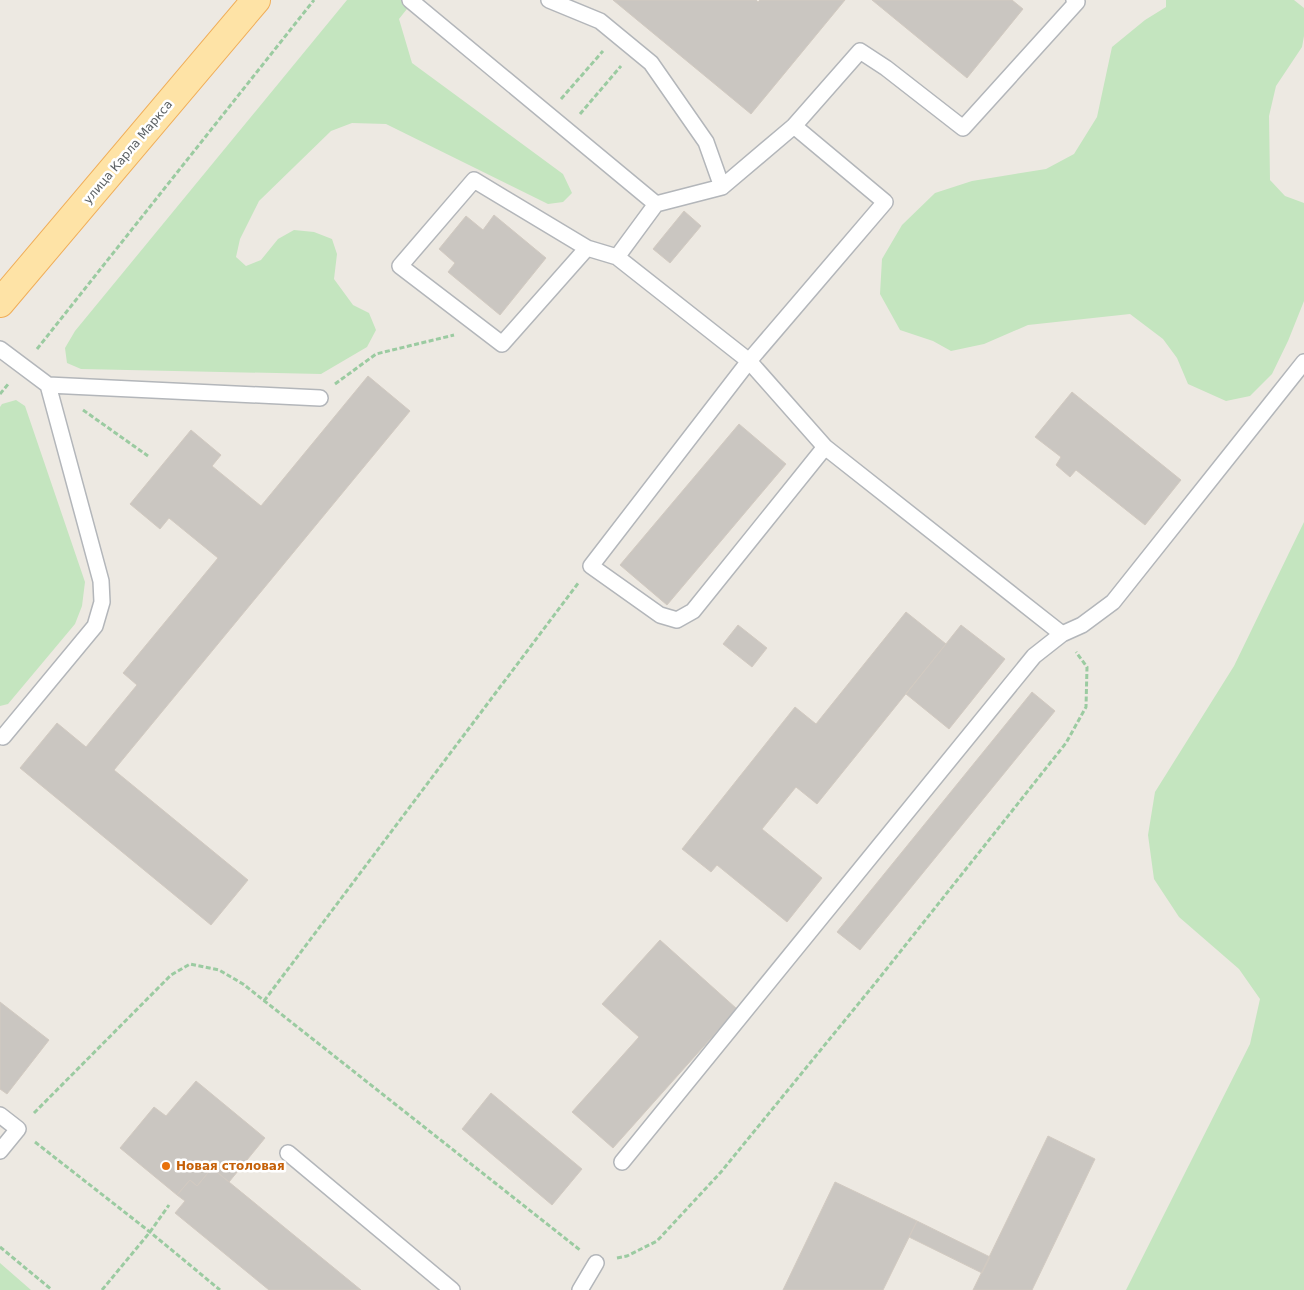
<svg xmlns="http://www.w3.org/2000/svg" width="1304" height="1290" font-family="'DejaVu Sans',sans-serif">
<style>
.green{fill:#c4e5bf}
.building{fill:#cac6c1;stroke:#d2cac1}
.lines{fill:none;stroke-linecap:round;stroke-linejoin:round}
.service-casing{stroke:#b3b6ba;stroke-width:18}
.primary-casing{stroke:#f0ae59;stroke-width:30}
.path{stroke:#9bcba1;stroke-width:3;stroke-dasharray:5 2.5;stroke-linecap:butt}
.service{stroke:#fff;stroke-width:15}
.primary{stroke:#fee3a6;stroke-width:28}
.food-dot{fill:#e8710a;stroke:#fff;stroke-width:2}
.labels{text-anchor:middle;stroke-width:5;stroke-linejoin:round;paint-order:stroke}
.street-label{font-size:12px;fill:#5b6063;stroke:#fff}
.food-label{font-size:12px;font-weight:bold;fill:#c56008;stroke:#fff;text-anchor:start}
</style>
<rect width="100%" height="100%" fill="#ede9e2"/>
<path class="green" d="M 347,0 L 414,0 L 399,19 L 412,63 L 563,174 L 572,193 L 563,202 L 548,204 L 386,124 L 352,123 L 331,131 L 259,201 L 240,239 L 236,257 L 246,266 L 261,260 L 278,239 L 294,230 L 314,232 L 332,239 L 337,254 L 334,279 L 353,305 L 369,313 L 376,330 L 367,347 L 321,374 L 81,369 L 67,363 L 65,348 L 75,331 Z
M 1166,0 L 1294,0 L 1304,8 L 1304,36 L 1302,47 L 1276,86 L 1269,116 L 1270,180 L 1285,196 L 1304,203 L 1304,301 L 1288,341 L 1272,374 L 1250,396 L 1226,401 L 1188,384 L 1177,358 L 1163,339 L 1130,314 L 1028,325 L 984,344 L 951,351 L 933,341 L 900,330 L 880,294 L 882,259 L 902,225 L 935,193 L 972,181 L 1046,169 L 1074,154 L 1097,117 L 1112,47 L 1145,20 L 1166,7 Z
M 16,400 L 25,406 L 85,582 L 82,606 L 75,624 L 8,704 L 0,706 L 0,407 L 2,404 Z
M 1304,522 L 1304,1290 L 1126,1290 L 1250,1044 L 1260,999 L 1239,969 L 1179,917 L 1154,879 L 1148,835 L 1155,792 L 1234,666 Z
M 0,1263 L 31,1290 L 0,1290 Z"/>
<path class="building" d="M 613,0 L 756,0 L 758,2 L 760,0 L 845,0 L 751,114 Z
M 872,0 L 1012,0 L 1023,9 L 967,78 Z
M 684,211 L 701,226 L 670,263 L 653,249 Z
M 494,215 L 546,258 L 500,315 L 448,272 L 455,263 L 439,249 L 466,216 L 483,230 Z
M 368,376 L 410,411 L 114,770 L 248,880 L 211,925 L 20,768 L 57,723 L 86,747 L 137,685 L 123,673 L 218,558 L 169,518 L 160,529 L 130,504 L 191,430 L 221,455 L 212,466 L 261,506 Z
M 1072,392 L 1181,480 L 1145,525 L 1076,470 L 1070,477 L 1056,465 L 1061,457 L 1035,437 Z
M 739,424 L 786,464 L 667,605 L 620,565 Z
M 906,612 L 946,644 L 817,804 L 796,787 L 762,829 L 822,878 L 787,922 L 717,865 L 711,872 L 682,849 L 795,707 L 816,724 Z
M 738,625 L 767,648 L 752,667 L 723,644 Z
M 961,625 L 1005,659 L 949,729 L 906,694 Z
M 1032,692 L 1055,711 L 860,950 L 837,932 Z
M 660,940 L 737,1009 L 613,1148 L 572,1112 L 639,1037 L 602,1004 Z
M 0,1002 L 49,1040 L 7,1094 L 0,1089 Z
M 196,1081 L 265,1138 L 229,1182 L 212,1168 L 197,1186 L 190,1180 L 177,1195 L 120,1148 L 154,1107 L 166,1116 Z
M 491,1093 L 582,1169 L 552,1205 L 462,1129 Z
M 1048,1136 L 1095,1159 L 1032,1290 L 973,1290 Z
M 212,1168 L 229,1182 L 361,1290 L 269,1290 L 175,1213 L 185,1201 L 177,1195 L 190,1180 L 197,1186 Z
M 835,1182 L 917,1221 L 883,1290 L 783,1290 Z
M 917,1221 L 990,1257 L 982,1273 L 909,1237 Z"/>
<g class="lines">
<g class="service-casing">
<path id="service" d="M 410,0 L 656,204 L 722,187 L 794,126 L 860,51 L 886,68 L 963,128 L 1077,2 L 1074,0
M 549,0 L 600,21 L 651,63 L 706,142 L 722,187
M 587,248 L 502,344 L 400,266 L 474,180 L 587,248 L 617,257 L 749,361 L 825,447 L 693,611 L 677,620 L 660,615 L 591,566 L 749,361 L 885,202 L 794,126
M 617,257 L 656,204
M 0,349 L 48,385 L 320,398
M 825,447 L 1062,634 L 1082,625 L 1113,602 L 1304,362
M 3,737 L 95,626 L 102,602 L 101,581 L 48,385
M 0,1115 L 18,1129 L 0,1151
M 288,1153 L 452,1290
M 622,1162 L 1034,656 L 1062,634
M 580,1290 L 596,1263"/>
</g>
<g class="primary-casing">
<path id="primary" d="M 0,303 L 256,0"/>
</g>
<path class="path" d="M 561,99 L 603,51
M 580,114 L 621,66
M 37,349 L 314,0
M 335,384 L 376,354 L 454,335
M 0,394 L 9,383
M 83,410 L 148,456
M 264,1001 L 579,582
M 34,1113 L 171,975 L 190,964 L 219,970 L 243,984 L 580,1250
M 35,1142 L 150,1232 L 220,1290
M 0,1247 L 52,1290
M 617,1258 L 627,1256 L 657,1241 L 721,1172 L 877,981 L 1066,743 L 1086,707 L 1087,667 L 1076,652
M 102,1290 L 150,1232 L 169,1205"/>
<use href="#service" class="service"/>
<use href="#primary" class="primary"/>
</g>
<circle class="food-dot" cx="166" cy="1166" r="5"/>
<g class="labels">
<g class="street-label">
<text transform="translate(128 152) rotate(-50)" y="4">улица Карла Маркса</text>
</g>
<g class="food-label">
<text x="176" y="1170">Новая столовая</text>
</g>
</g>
</svg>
